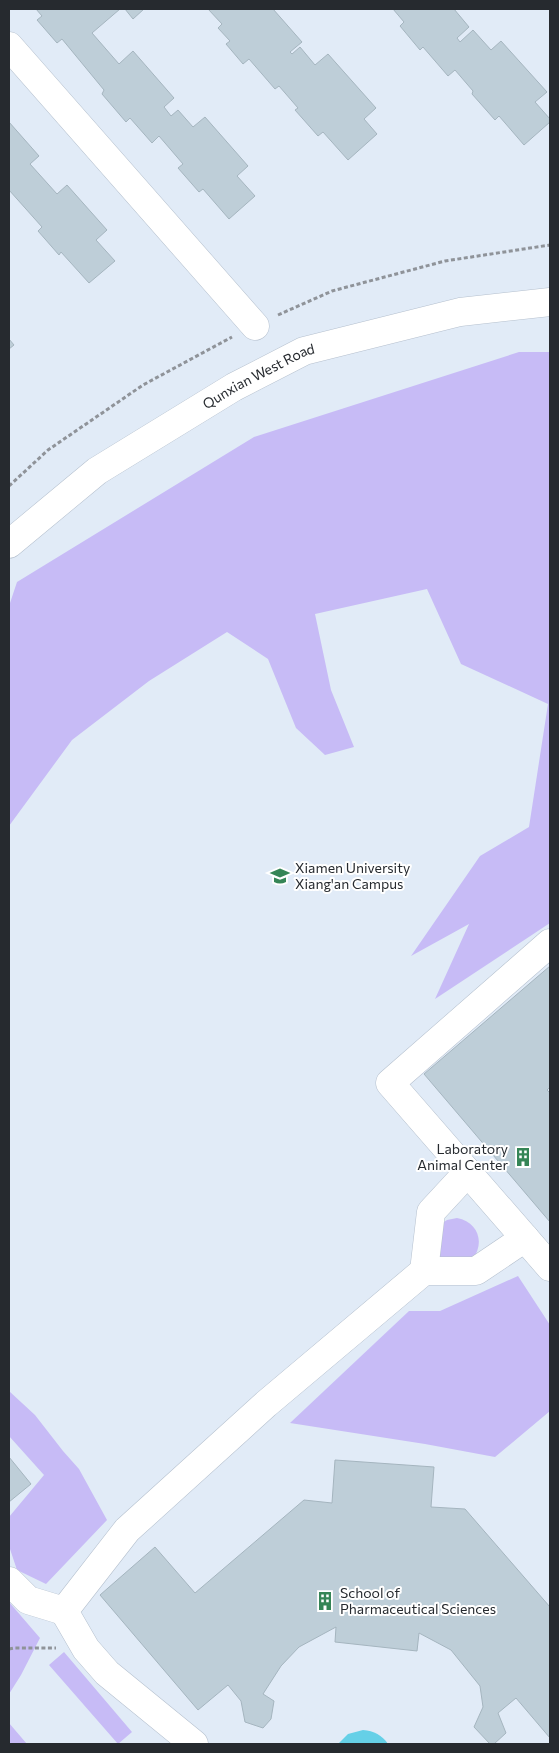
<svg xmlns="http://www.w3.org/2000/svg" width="559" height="1753" font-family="Commissioner,sans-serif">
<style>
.built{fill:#e1ebf7}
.forest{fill:#c7bbf6}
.water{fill:#65d0e7}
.building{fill:#beced8;stroke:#a5b5bf}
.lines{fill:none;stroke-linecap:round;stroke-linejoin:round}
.minor-casing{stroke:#b5c0ce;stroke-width:29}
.path{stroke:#8f9399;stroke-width:3;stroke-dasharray:4 2.5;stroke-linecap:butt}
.minor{stroke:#fff;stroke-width:28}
.labels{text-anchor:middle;stroke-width:4;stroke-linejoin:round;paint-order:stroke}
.street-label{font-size:14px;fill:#262a2f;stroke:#fff}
.poi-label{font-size:14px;fill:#262a2f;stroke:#fff;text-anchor:start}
</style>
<rect width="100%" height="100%" fill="#f3f7fd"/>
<path class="built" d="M 9,9 L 550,9 L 550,1744 L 9,1744 Z"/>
<path class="forest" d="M 519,352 L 550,352 L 550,923 L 435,999 L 469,924 L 411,956 L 480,856 L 529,827 L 548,704 L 461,664 L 427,589 L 315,614 L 331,690 L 354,747 L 325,755 L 296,728 L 268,659 L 227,632 L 149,681 L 72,740 L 9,826 L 9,606 L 17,582 L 254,437 Z
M 457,1218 C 478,1222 485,1242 473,1259 L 448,1266 L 433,1253 L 439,1225 L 447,1220 Z
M 518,1276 L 550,1325 L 550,1411 L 495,1457 L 425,1444 L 290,1423 L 409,1311 L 440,1311 Z
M 9,1391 L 35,1415 L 63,1451 L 79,1469 L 107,1520 L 46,1584 L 17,1570 L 9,1546 L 9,1517 L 44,1475 L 9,1436 Z
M 9,1602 L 40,1638 L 21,1675 L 9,1694 Z
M 64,1652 L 132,1732 L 118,1744 L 49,1665 Z
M 9,1723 L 27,1744 L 9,1744 Z"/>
<path class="water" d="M 363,1730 C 374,1731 382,1735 388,1744 L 338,1744 L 348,1734 Z"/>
<path class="building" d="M 36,9 L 120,9 L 92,33 L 119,64 L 133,51 L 174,98 L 164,107 L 171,116 L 178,110 L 193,127 L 205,117 L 248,166 L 237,176 L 255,196 L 229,219 L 203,189 L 199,192 L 178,168 L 183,164 L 159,136 L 152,143 L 130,118 L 126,122 L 102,94 L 104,90 L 62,39 L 57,43 L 37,20 L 42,16 Z
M 125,9 L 144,9 L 133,19 Z
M 208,9 L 273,9 L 302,42 L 290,52 L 292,54 L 300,47 L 315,65 L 328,54 L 376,108 L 364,119 L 377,134 L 348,160 L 323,132 L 318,136 L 295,110 L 298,108 L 279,86 L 275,89 L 249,59 L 243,64 L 226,44 L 230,41 L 218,28 L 222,24 Z
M 393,9 L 454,9 L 469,27 L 457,38 L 460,42 L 473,30 L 491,50 L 501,41 L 547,92 L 535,102 L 550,119 L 550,122 L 524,145 L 499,116 L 495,120 L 472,94 L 473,91 L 455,70 L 448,76 L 423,47 L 420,50 L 400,26 L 404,22 Z
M 9,122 L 39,156 L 30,164 L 57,194 L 67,185 L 107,230 L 96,240 L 115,261 L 89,283 L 61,252 L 59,255 L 38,231 L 42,227 L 9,190 Z
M 9,339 L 14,345 L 9,349 Z
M 550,966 L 550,1087 L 547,1090 L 550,1093 L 550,1222 L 424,1074 Z
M 9,1457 L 31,1484 L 9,1502 Z
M 335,1460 L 434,1467 L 431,1507 L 465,1509 L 550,1607 L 550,1738 L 516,1698 L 498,1713 L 506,1733 L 494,1744 L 490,1744 L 474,1727 L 483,1707 L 480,1686 L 451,1650 L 419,1633 L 417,1651 L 335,1642 L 336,1627 L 299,1647 L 281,1666 L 263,1694 L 274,1701 L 271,1719 L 263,1728 L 245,1722 L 241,1701 L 228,1685 L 198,1710 L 100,1595 L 155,1547 L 195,1593 L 304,1500 L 332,1503 Z"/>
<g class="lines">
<g class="minor-casing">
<g id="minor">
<path d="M 9,46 L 255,326"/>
<path id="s1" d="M 9,544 L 97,471 L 234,387 L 304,351 L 460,312 L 550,302"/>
<path d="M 550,943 L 390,1083 L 550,1267"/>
<path d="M 424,1271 L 431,1212 L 468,1172"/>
<path d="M 9,1581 L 28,1600 L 64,1611"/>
<path d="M 194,1744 L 107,1673 L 86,1649 L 64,1611 L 127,1530 L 266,1404 L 424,1271 L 476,1271 L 525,1238"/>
</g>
</g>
<path class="path" d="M 278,315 L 332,291 L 445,261 L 550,245
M 9,486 L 48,450 L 143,385 L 232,337
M 9,1649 L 15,1648 L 56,1648"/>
<use href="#minor" class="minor"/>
</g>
<defs>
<g id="university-bare" transform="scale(1.5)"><path d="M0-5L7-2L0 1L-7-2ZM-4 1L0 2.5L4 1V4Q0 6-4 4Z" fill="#358556" stroke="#fff" stroke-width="2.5" paint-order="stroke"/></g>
<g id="building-bare" transform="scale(1.5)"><path d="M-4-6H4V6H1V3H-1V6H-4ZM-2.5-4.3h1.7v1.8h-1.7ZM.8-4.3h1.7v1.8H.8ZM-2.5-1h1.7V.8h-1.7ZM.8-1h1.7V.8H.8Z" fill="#358556" stroke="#fff" stroke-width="2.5" paint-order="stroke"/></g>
</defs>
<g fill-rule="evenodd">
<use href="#university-bare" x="280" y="876"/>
<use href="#building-bare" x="523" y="1157"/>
<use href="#building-bare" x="325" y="1601"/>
</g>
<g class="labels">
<g class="street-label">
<text dy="5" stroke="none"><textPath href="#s1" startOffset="302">Qunxian West Road</textPath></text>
</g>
<g class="poi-label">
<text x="295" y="873">Xiamen University<tspan x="295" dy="16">Xiang'an Campus</tspan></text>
<text x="508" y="1154" text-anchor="end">Laboratory<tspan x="508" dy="16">Animal Center</tspan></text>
<text x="340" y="1598">School of<tspan x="340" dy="16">Pharmaceutical Sciences</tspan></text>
</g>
</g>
<rect width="559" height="1753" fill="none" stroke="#262a2f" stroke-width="20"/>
</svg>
